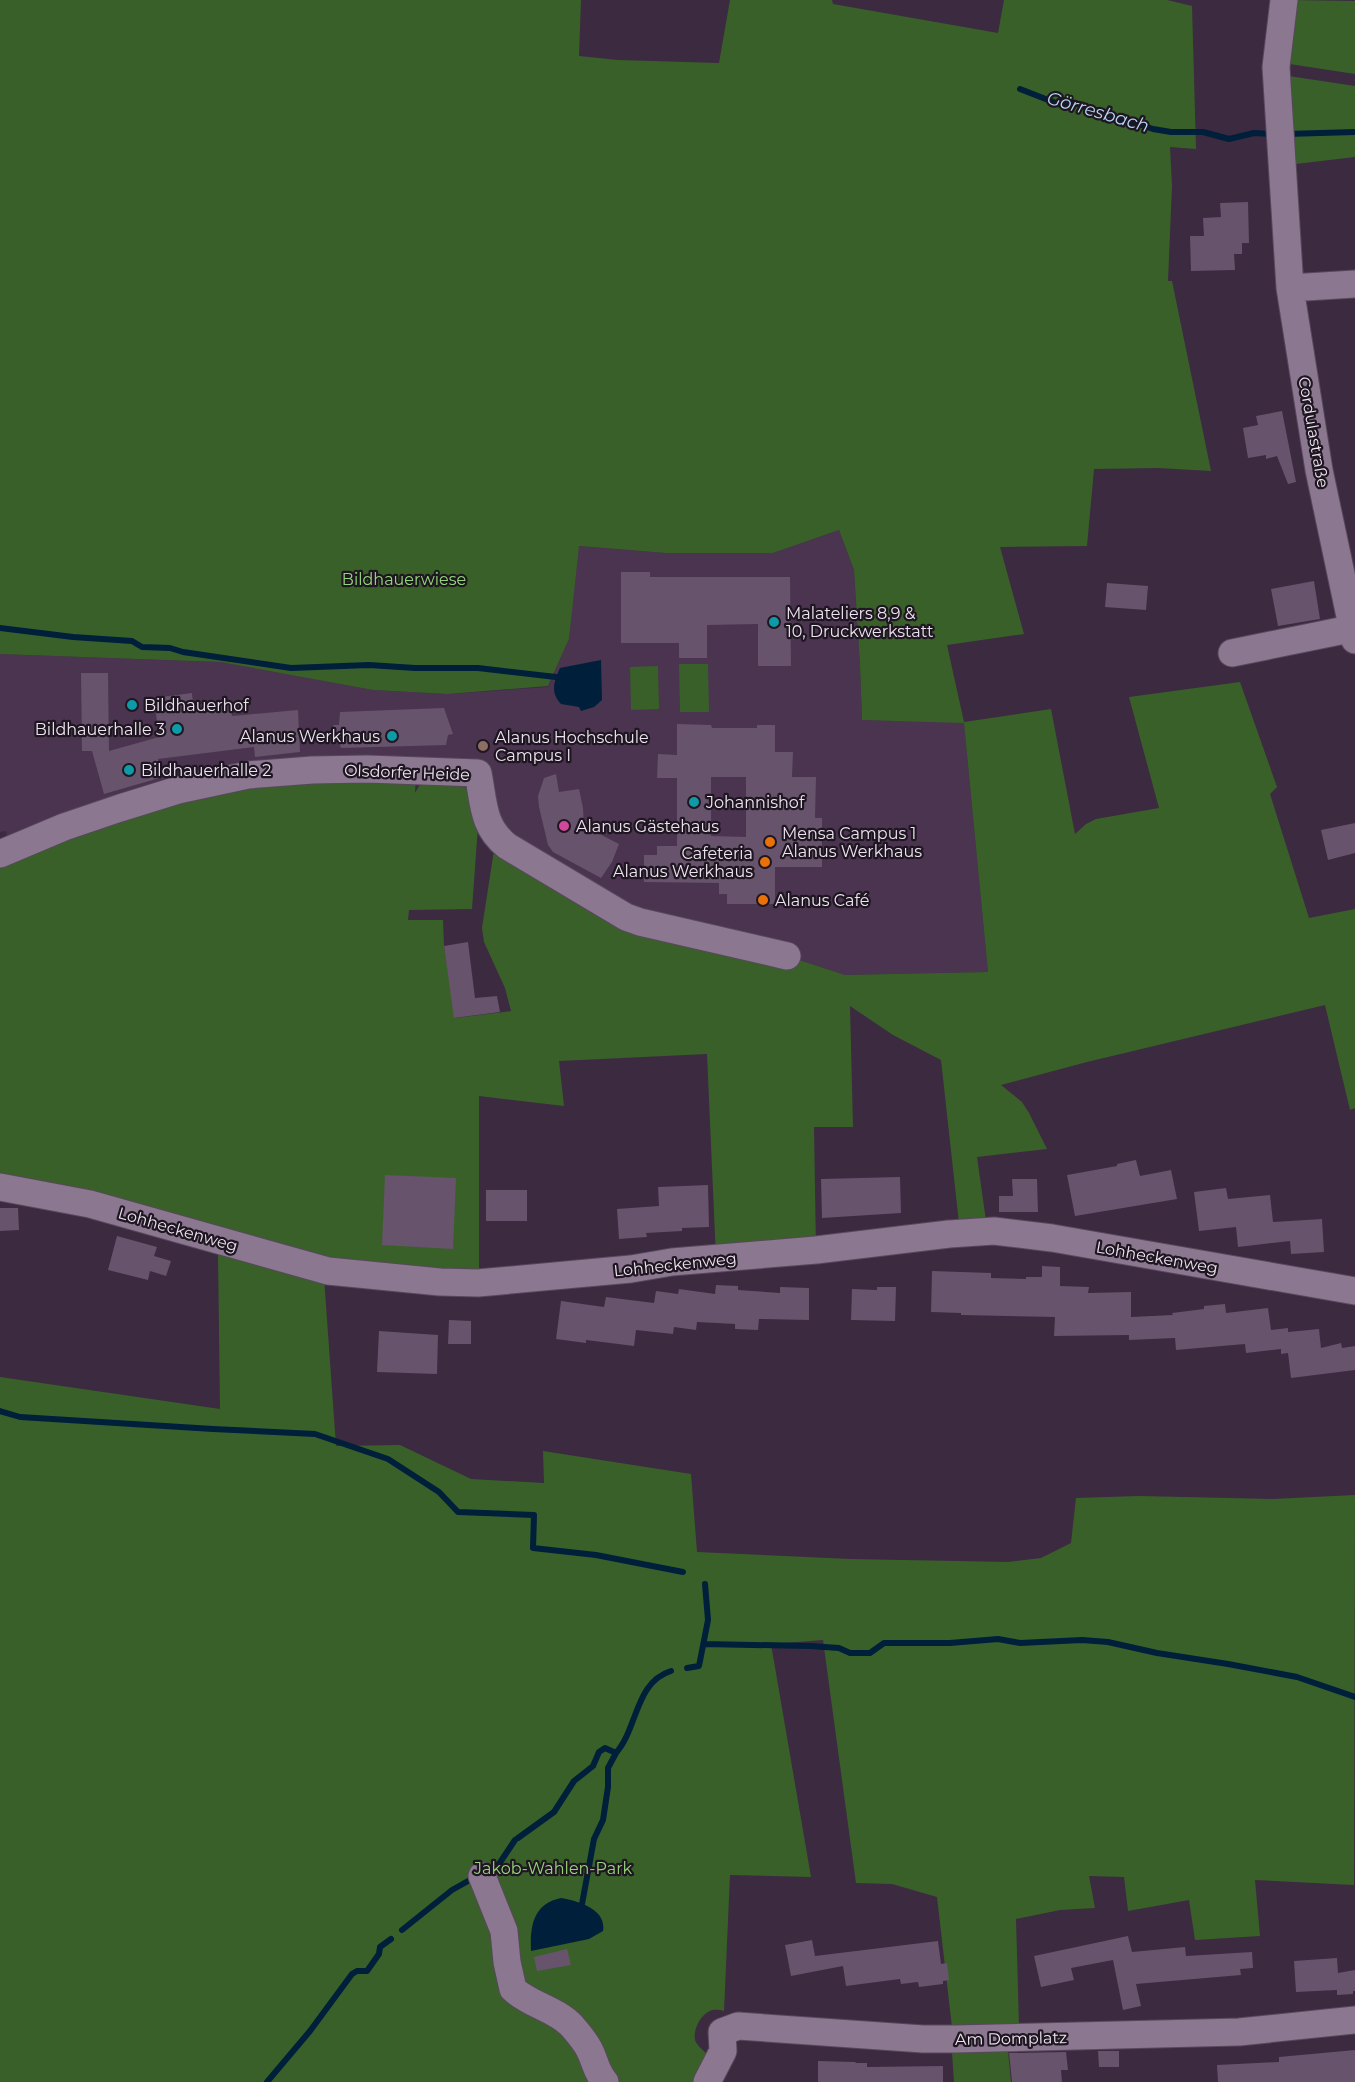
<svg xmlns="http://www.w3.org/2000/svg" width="1355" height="2082" font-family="Montserrat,sans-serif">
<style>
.built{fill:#4a344f}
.green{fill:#3a602a}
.water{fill:#001f3b}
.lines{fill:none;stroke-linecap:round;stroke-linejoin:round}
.stream{stroke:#001f3b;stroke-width:6}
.building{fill:#67536b;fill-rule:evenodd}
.minor-casing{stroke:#57485b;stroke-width:29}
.minor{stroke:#8b7790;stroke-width:27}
.culture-dot{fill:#0f9aa8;stroke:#1e1620;stroke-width:2}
.education-dot{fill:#8d6e63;stroke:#1e1620;stroke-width:2}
.hotel-dot{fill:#d1479c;stroke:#1e1620;stroke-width:2}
.food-dot{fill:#e8710a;stroke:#1e1620;stroke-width:2}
.labels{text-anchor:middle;stroke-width:4.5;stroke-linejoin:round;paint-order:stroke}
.street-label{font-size:16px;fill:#eee3f0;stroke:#1e1620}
.park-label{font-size:16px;fill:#95d67a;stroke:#1e1620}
.poi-label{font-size:16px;fill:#eee3f0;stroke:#1e1620;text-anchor:start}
.water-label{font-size:18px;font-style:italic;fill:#b6d7f6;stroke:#1e1620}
</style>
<rect width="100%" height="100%" fill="#3c2a40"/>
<path class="built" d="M 839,530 L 854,570 L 860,665 L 862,720 L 964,722 L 988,972 L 845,975 L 787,956 L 640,922 L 508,846 L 477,773 L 10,850 L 6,831 L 0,832 L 0,654 L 220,662 L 373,690 L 448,694 L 548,687 L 569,639 L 578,546 L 666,553 L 773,553 Z"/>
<path class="green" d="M 0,0 L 581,0 L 579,56 L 618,60 L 719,63 L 730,0 L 832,0 L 833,4 L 998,33 L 1004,0 L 1167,0 L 1192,6 L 1196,149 L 1170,147 L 1172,186 L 1168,281 L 1172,281 L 1211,471 L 1158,468 L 1094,469 L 1087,546 L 1000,547 L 1024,634 L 947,645 L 964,722 L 1051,709 L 1075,834 L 1086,824 L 1096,819 L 1159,808 L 1129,697 L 1240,682 L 1277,787 L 1270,794 L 1309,918 L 1355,909 L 1355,1108 L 1350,1110 L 1325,1005 L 1087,1062 L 1001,1085 L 1022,1102 L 1029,1113 L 1047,1149 L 977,1157 L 986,1221 L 959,1223 L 941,1060 L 893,1035 L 850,1006 L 853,1127 L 814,1127 L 816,1250 L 716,1258 L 707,1054 L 559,1061 L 564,1106 L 479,1096 L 479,1272 L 324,1277 L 336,1446 L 400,1445 L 471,1479 L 544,1483 L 543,1451 L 691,1474 L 697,1552 L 850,1559 L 1008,1562 L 1041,1558 L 1071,1543 L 1076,1498 L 1139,1496 L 1273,1499 L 1355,1495 L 1354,1885 L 1255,1880 L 1260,1936 L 1195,1940 L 1189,1900 L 1128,1911 L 1124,1877 L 1089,1876 L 1095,1908 L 1060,1910 L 1016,1919 L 1019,2026 L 952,2027 L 937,1897 L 892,1884 L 856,1883 L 823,1640 L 771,1644 L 811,1877 L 730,1875 L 724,2011 C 720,2010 714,2009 710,2011 C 700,2015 693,2030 695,2040 C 697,2046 704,2051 708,2055 L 707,2082 L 0,2082 L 0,1377 L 220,1409 L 218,1254 L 0,1181 L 0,855 L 178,790 L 416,771 L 415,793 L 419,786 L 425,783 L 462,785 L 469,790 L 479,812 L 472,909 L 409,910 L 408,920 L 443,920 L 444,946 L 455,1018 L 511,1011 L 505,988 L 484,942 L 482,928 L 496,837 L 613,910 L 787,956 L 845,975 L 988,972 L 964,723 L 862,720 L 860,665 L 854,570 L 839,530 L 773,553 L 666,553 L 579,546 L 569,639 L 548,686 L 448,694 L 373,690 L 220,662 L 0,654 Z
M 1289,0 L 1355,1 L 1355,74 L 1283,63 Z
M 1282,75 L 1355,86 L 1355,157 L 1287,165 Z
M 679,664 L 708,664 L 709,712 L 680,712 Z
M 658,666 L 659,709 L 631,710 L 630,667 Z
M 1008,2051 L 1011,2082 L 954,2082 L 952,2052 Z"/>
<path class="water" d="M 601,660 L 602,700 L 594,707 L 581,711 L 579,707 L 561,704 C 550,692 554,682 560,668 Z
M 561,1898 C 578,1901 607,1909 603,1931 L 589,1939 L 531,1951 C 530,1926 533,1904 561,1898 Z"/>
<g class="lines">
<path class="stream" d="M 1020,89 L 1061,105 L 1072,102 L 1153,129 L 1171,132 L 1203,132 L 1229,139 L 1254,133 L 1273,134
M 1286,134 L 1355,132
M 0,628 L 73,637 L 132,641 L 142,647 L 170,648 L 183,652 L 291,668 L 369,665 L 415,668 L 478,668 L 556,677
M 0,1411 L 20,1417 L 213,1429 L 315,1434 L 388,1459 L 439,1492 L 458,1512 L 534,1515 L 533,1548 L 596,1555 L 683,1572
M 704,1644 L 810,1646 L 839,1648 L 850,1653 L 870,1653 L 884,1643 L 950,1643 L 998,1639 L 1020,1643 L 1082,1640 L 1108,1642 L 1157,1653 L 1228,1664 L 1297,1677 L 1355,1697
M 687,1668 L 699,1666 L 708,1620 L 705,1584
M 518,1838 L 554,1812 L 574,1781 L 593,1766 L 599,1752 L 605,1748 L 616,1753 C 638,1728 635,1682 671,1671
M 486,1871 L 499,1864 L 515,1840
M 582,1904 L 594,1839 L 603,1820 L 608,1787 L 608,1768 L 616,1753
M 402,1930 L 452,1890 L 477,1876
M 267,2082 L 310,2031 L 352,1974 L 357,1971 L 367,1971 L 379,1954 L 380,1947 L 391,1939"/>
</g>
<path class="building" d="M 1248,202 L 1249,243 L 1242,243 L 1242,254 L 1234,254 L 1235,270 L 1191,271 L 1190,236 L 1204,236 L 1203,218 L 1221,217 L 1220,203 Z
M 1282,411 L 1296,482 L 1288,484 L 1277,456 L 1266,459 L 1266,455 L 1248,458 L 1243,428 L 1258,425 L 1256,416 Z
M 621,572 L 650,572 L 650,577 L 790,577 L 791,666 L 758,666 L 758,624 L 707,625 L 707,658 L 679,658 L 679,643 L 621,643 Z
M 1314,581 L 1320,619 L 1278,626 L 1271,589 Z
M 1107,583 L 1148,586 L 1146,610 L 1105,607 Z
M 81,673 L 108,673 L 109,751 L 159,737 L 154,698 L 192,693 L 193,705 L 230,700 L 232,716 L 298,710 L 300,752 L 255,757 L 254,747 L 158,759 L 163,777 L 104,794 L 92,751 L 82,751 Z
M 444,708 L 453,734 L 448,735 L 446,745 L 341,748 L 333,725 L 339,725 L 340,712 Z
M 677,724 L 711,725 L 712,728 L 757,728 L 757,725 L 775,725 L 775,752 L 793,752 L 792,777 L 816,777 L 815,818 L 822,818 L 822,867 L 775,867 L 775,904 L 727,904 L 727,894 L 719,894 L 719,883 L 644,882 L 644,855 L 657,855 L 657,846 L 677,846 L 677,778 L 657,778 L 658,754 L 677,755 ZM 711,777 L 746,777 L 746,837 L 711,836 Z
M 556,774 L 559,792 L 579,789 L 583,808 L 584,826 L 619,844 L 612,862 L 601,878 L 553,852 L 548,845 L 539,807 L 538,796 L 544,778 Z
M 1355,823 L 1355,853 L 1328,860 L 1321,830 Z
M 468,942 L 475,998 L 497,996 L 500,1012 L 454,1018 L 444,946 Z
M 1136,1160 L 1140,1176 L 1171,1170 L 1177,1199 L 1075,1216 L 1067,1175 L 1117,1166 L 1117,1164 Z
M 385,1175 L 456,1178 L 453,1249 L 382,1245 Z
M 900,1177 L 901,1213 L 822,1218 L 821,1179 Z
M 1012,1179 L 1037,1179 L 1038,1212 L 999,1212 L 999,1196 L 1013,1196 Z
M 708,1185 L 709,1227 L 682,1228 L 682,1231 L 646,1233 L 647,1237 L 619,1239 L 617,1209 L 659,1206 L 658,1187 Z
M 1226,1188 L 1228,1199 L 1270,1195 L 1273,1222 L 1322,1219 L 1324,1252 L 1291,1254 L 1290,1241 L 1238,1247 L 1236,1227 L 1199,1231 L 1194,1192 Z
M 486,1190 L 527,1190 L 527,1221 L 486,1221 Z
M 0,1208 L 18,1208 L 19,1230 L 0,1231 Z
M 117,1236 L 157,1247 L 154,1256 L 171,1261 L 166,1276 L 150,1271 L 148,1280 L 108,1270 Z
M 1042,1266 L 1060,1267 L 1060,1286 L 1089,1287 L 1088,1293 L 1131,1292 L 1131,1317 L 1173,1315 L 1172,1313 L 1204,1309 L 1204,1306 L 1225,1304 L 1226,1313 L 1268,1308 L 1271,1330 L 1288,1328 L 1288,1332 L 1319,1329 L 1321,1348 L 1341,1343 L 1342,1348 L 1355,1346 L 1355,1370 L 1291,1378 L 1288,1353 L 1281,1354 L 1281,1349 L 1246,1353 L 1245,1344 L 1176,1350 L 1175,1338 L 1129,1340 L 1129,1335 L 1054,1336 L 1055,1317 L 961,1315 L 961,1313 L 931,1312 L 932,1271 L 991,1273 L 991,1278 L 1026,1279 L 1026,1277 L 1042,1277 Z
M 716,1285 L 738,1286 L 738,1290 L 780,1293 L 780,1287 L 809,1288 L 809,1320 L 759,1319 L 758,1330 L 735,1329 L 735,1324 L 697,1322 L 696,1330 L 674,1327 L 673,1334 L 636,1330 L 634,1346 L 586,1340 L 586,1343 L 556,1339 L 561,1301 L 604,1307 L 606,1297 L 654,1303 L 656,1291 L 678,1294 L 679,1289 L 715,1294 Z
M 877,1287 L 896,1287 L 895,1321 L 851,1320 L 852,1289 L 877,1290 Z
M 449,1320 L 471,1321 L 471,1344 L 448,1344 Z
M 379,1331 L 438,1335 L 437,1374 L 377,1372 Z
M 1128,1936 L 1132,1952 L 1185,1947 L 1186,1956 L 1252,1952 L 1253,1968 L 1240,1969 L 1241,1975 L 1136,1984 L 1141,2006 L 1123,2010 L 1113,1960 L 1071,1968 L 1074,1980 L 1041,1987 L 1034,1956 Z
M 812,1940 L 815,1956 L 938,1941 L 941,1964 L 947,1963 L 949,1980 L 943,1981 L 943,1984 L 919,1987 L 918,1982 L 901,1984 L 900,1979 L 846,1986 L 843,1966 L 791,1976 L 785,1945 Z
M 567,1949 L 571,1965 L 537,1971 L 534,1957 Z
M 1337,1958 L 1338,1973 L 1355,1970 L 1355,1991 L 1353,1991 L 1353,1994 L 1337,1995 L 1337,1990 L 1296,1992 L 1294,1961 Z
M 1355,2050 L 1355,2082 L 1218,2082 L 1217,2065 L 1279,2062 L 1279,2057 Z
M 1098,2051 L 1119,2051 L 1119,2067 L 1099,2067 Z
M 1066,2052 L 1068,2070 L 1061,2070 L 1062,2082 L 1012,2082 L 1009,2053 Z
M 818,2061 L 855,2062 L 856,2063 L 867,2063 L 867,2067 L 943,2066 L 943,2082 L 818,2082 Z"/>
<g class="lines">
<g class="minor-casing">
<path id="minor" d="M 1284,0 L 1276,67 L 1290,288 L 1319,470 L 1355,640
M 1290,288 L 1355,284
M 1232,653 L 1355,628
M 0,854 L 64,827 L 120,808 L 178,790 L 248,775 L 312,770 L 367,769 L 478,773 C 484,803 482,826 507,846 L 626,917 L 640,922 L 787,956
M 0,1187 L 90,1204 L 328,1271 L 440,1282 L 478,1283 L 631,1269 L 672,1262 L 816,1250 L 949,1234 L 994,1231 L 1052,1238 L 1355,1291
M 482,1876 L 504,1931 L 507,1962 L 513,1989 C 530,2005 556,2009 572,2026 C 578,2033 585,2041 589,2049 C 595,2060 596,2072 605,2082
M 707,2082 L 723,2051 L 722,2032 L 738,2026 L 923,2039 L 955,2039 L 1239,2032 L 1355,2020"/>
</g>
<use href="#minor" class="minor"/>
</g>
<g class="culture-dot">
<circle cx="774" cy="622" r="6"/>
<circle cx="132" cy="705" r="6"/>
<circle cx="177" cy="729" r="6"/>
<circle cx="392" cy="736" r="6"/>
<circle cx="129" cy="770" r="6"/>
<circle cx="694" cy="802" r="6"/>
</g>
<circle class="education-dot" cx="483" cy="746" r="6"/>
<circle class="hotel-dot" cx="564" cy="826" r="6"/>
<g class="food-dot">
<circle cx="770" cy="842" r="6"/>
<circle cx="765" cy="862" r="6"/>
<circle cx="763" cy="900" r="6"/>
</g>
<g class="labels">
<g class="street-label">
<text transform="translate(1314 432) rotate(80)" y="6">Cordulastraße</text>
<text transform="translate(407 772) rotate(2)" y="6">Olsdorfer Heide</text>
<text transform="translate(178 1229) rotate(16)" y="6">Lohheckenweg</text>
<text transform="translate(1157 1257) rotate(10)" y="6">Lohheckenweg</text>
<text transform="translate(675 1264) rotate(-6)" y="6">Lohheckenweg</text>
<text transform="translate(1011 2038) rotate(-1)" y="6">Am Domplatz</text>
</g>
<g class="park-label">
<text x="404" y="585">Bildhauerwiese</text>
<text x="553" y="1874">Jakob-Wahlen-Park</text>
</g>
<g class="poi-label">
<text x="786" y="619">Malateliers 8,9 &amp;<tspan x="786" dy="18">10, Druckwerkstatt</tspan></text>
<text x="144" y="711">Bildhauerhof</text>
<text x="165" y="735" text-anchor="end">Bildhauerhalle 3</text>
<text x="380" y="742" text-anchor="end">Alanus Werkhaus</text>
<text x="495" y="743">Alanus Hochschule<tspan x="495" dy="18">Campus I</tspan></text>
<text x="141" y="776">Bildhauerhalle 2</text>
<text x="706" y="808">Johannishof</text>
<text x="576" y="832">Alanus Gästehaus</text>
<text x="782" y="839">Mensa Campus 1<tspan x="782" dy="18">Alanus Werkhaus</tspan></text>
<text x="753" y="859" text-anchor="end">Cafeteria<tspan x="753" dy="18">Alanus Werkhaus</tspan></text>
<text x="775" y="906">Alanus Café</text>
</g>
<g class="water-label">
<text transform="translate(1098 112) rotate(16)" y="6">Görresbach</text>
</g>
</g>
</svg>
